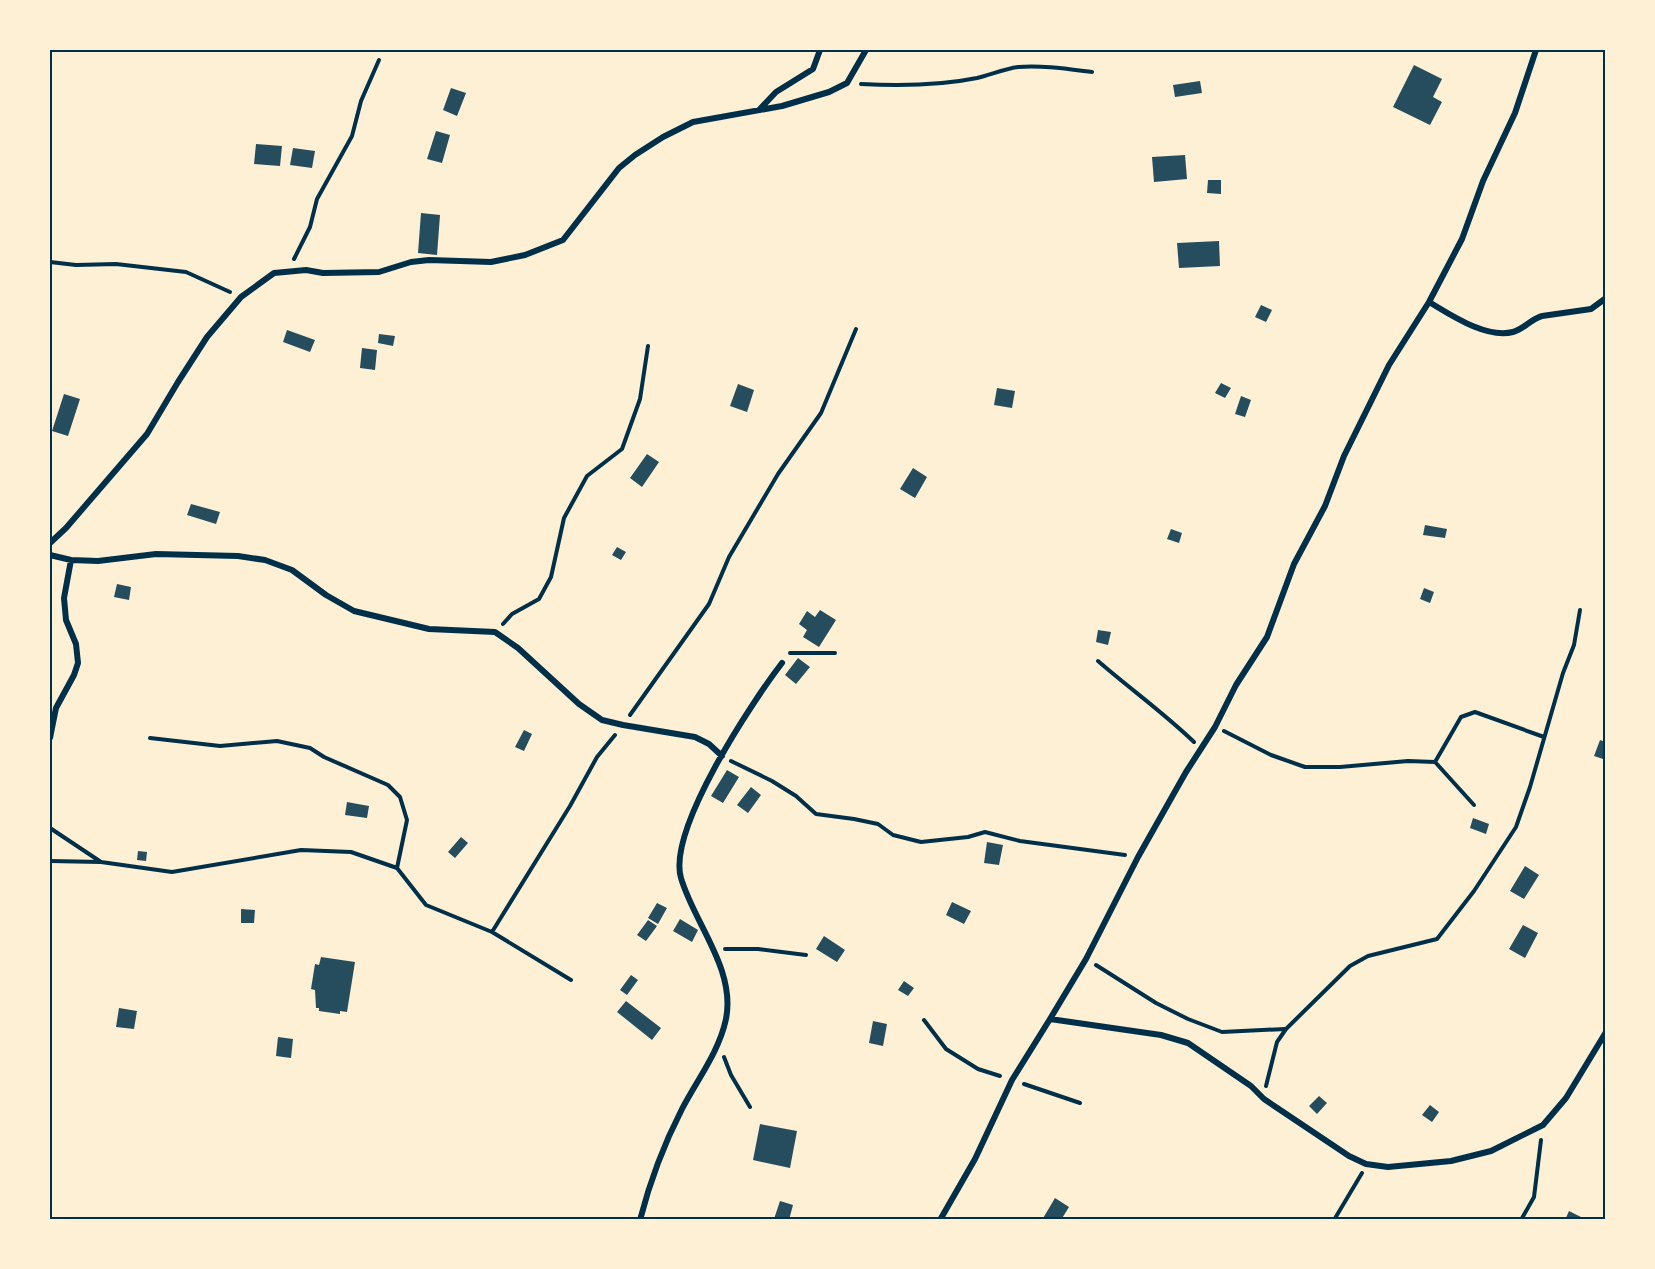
<svg xmlns="http://www.w3.org/2000/svg" width="1655" height="1269" font-family="Figtree,sans-serif">
<style>
.building{fill:#264d5e}
.lines{fill:none;stroke-linecap:round;stroke-linejoin:round}
.path{stroke:#003049;stroke-width:4}
.minor{stroke:#003049;stroke-width:6}
.neatline{fill:none;stroke:#003049;stroke-width:2}
</style>
<rect width="100%" height="100%" fill="#fdf0d5"/>
<path class="building" d="M 1414,65 L 1442,79 L 1433,97 L 1442,102 L 1430,125 L 1393,107 Z
M 1200,81 L 1202,93 L 1175,97 L 1173,85 Z
M 451,88 L 466,93 L 457,116 L 443,110 Z
M 436,131 L 450,135 L 442,163 L 427,159 Z
M 256,144 L 282,146 L 280,166 L 254,164 Z
M 293,148 L 315,151 L 312,168 L 290,165 Z
M 1185,155 L 1187,179 L 1154,182 L 1152,157 Z
M 1208,180 L 1221,180 L 1221,194 L 1207,193 Z
M 421,213 L 440,215 L 437,255 L 418,253 Z
M 1219,241 L 1220,266 L 1179,268 L 1177,243 Z
M 1261,305 L 1272,310 L 1266,322 L 1255,317 Z
M 287,330 L 315,340 L 310,352 L 283,342 Z
M 379,334 L 395,336 L 393,346 L 378,343 Z
M 362,348 L 377,350 L 375,370 L 360,368 Z
M 1221,383 L 1231,388 L 1225,398 L 1215,393 Z
M 738,384 L 754,390 L 747,412 L 730,406 Z
M 997,388 L 1015,391 L 1012,408 L 994,405 Z
M 64,394 L 80,399 L 68,436 L 52,431 Z
M 1241,396 L 1251,400 L 1245,417 L 1235,414 Z
M 647,454 L 659,462 L 642,487 L 630,478 Z
M 913,468 L 927,477 L 915,498 L 900,489 Z
M 191,504 L 220,512 L 216,524 L 187,515 Z
M 1425,525 L 1447,529 L 1445,538 L 1423,535 Z
M 1171,529 L 1182,533 L 1179,543 L 1167,539 Z
M 617,547 L 626,552 L 621,560 L 612,555 Z
M 117,584 L 131,587 L 129,600 L 114,597 Z
M 1424,588 L 1434,592 L 1430,603 L 1420,599 Z
M 820,610 L 836,620 L 819,647 L 803,637 L 807,630 L 799,624 L 807,611 L 815,617 Z
M 1098,630 L 1111,632 L 1108,645 L 1096,642 Z
M 798,658 L 810,667 L 796,684 L 785,675 Z
M 524,730 L 532,734 L 524,751 L 515,747 Z
M 1600,740 L 1606,742 L 1606,760 L 1594,756 Z
M 727,770 L 739,777 L 723,803 L 711,796 Z
M 751,787 L 761,795 L 748,813 L 737,805 Z
M 347,802 L 369,806 L 367,818 L 345,815 Z
M 1473,818 L 1489,824 L 1486,834 L 1470,828 Z
M 461,837 L 468,843 L 455,858 L 448,852 Z
M 987,842 L 1003,845 L 999,865 L 984,863 Z
M 138,851 L 147,852 L 146,861 L 137,860 Z
M 1525,866 L 1539,875 L 1524,899 L 1510,891 Z
M 952,902 L 971,911 L 964,924 L 946,915 Z
M 657,903 L 667,908 L 658,924 L 648,918 Z
M 241,909 L 255,910 L 254,923 L 241,923 Z
M 680,919 L 698,930 L 692,942 L 673,931 Z
M 648,920 L 657,926 L 646,941 L 637,935 Z
M 1523,925 L 1538,933 L 1525,958 L 1509,949 Z
M 824,936 L 845,950 L 837,962 L 816,949 Z
M 321,957 L 355,962 L 347,1012 L 340,1011 L 340,1014 L 319,1011 L 319,1008 L 316,1008 L 315,990 L 311,989 L 315,964 L 319,965 Z
M 631,975 L 638,980 L 627,995 L 620,990 Z
M 904,981 L 914,988 L 908,996 L 898,990 Z
M 626,1001 L 661,1028 L 652,1040 L 617,1012 Z
M 119,1008 L 137,1011 L 134,1029 L 116,1027 Z
M 873,1021 L 887,1024 L 883,1046 L 869,1043 Z
M 278,1037 L 293,1039 L 291,1058 L 276,1056 Z
M 1319,1096 L 1327,1103 L 1317,1114 L 1309,1106 Z
M 1430,1105 L 1439,1112 L 1432,1122 L 1422,1115 Z
M 760,1124 L 797,1131 L 790,1168 L 753,1160 Z
M 1055,1198 L 1069,1207 L 1061,1220 L 1042,1220 Z
M 780,1201 L 793,1205 L 789,1220 L 774,1219 Z
M 1569,1211 L 1581,1217 L 1580,1220 L 1565,1220 Z"/>
<g class="lines">
<path class="path" d="M 861,84 C 900,86 938,86 977,78 C 990,75 1004,69 1018,67 C 1042,65 1068,69 1092,72
M 294,259 L 310,227 L 317,199 L 352,136 L 361,101 L 379,60
M 50,262 L 76,265 L 116,264 L 186,272 L 230,292
M 503,624 L 512,614 L 539,599 L 551,577 L 564,518 L 587,476 L 622,449 L 640,399 L 648,346
M 790,653 L 835,653
M 1098,661 C 1129,688 1164,713 1194,742
M 630,715 L 709,604 L 729,557 L 778,474 L 821,413 L 856,329
M 1224,731 L 1271,755 L 1305,767 L 1340,767 L 1408,761 L 1435,762 L 1474,805
M 150,738 L 220,746 L 277,741 L 310,748 L 324,757 L 388,785 L 400,797 L 407,820 L 397,868
M 731,761 L 772,781 L 796,796 L 816,814 L 854,819 L 878,824 L 893,835 L 921,842 L 968,837 L 985,832 L 1020,841 L 1125,855
M 1435,762 L 1461,717 L 1475,712 L 1544,737
M 50,828 L 101,862
M 50,861 L 101,862 L 172,872 L 301,850 L 351,852 L 397,868 L 426,905 L 492,932 L 571,980
M 492,932 L 570,806 L 597,757 L 615,735
M 725,949 L 758,949 L 806,955
M 1096,965 L 1156,1003 L 1188,1019 L 1222,1032 L 1285,1029
M 924,1020 L 946,1049 L 978,1069 L 1000,1076
M 724,1057 L 731,1075 L 750,1107
M 1024,1084 L 1080,1103
M 1266,1086 L 1277,1042 L 1286,1029 L 1350,966 L 1368,956 L 1437,939 L 1474,891 L 1516,827 L 1530,787 L 1563,673 L 1574,645 L 1580,610
M 1334,1220 L 1362,1173
M 1521,1220 L 1534,1197 L 1541,1140"/>
<path class="minor" d="M 759,110 L 776,92 L 813,69 L 820,50
M 1429,302 C 1451,315 1486,339 1513,332 C 1524,329 1531,319 1542,316 L 1591,309 L 1606,298
M 50,543 L 66,528 L 147,434 L 178,382 L 207,337 L 241,297 L 274,273 L 306,270 L 323,273 L 379,272 L 411,262 L 429,260 L 491,262 L 525,255 L 563,240 L 619,168 L 635,155 L 663,137 L 693,122 L 782,106 L 829,92 L 847,83 L 866,50
M 50,555 L 71,560 L 98,561 L 156,554 L 238,556 L 265,560 L 292,570 L 326,595 L 354,611 L 429,629 L 495,632 L 518,648 L 579,704 L 602,720 L 623,725 L 695,737 L 709,744 L 722,756
M 50,738 L 56,708 L 74,675 L 78,663 L 76,644 L 66,620 L 64,598 L 71,560
M 1050,1019 L 1086,959 L 1138,857 L 1186,772 L 1215,727 L 1236,685 L 1267,637 L 1294,564 L 1325,506 L 1344,456 L 1389,365 L 1429,302 L 1462,239 L 1483,181 L 1515,113 L 1536,50
M 640,1220 C 650,1181 664,1144 682,1109 C 697,1080 719,1052 726,1019 C 736,969 694,923 681,878 C 667,830 752,702 782,663
M 940,1220 L 975,1159 L 1012,1080 L 1050,1019 L 1161,1035 L 1188,1043 L 1251,1086 L 1264,1099 L 1349,1156 L 1366,1164 L 1388,1167 L 1451,1161 L 1491,1151 L 1543,1125 L 1566,1098 L 1606,1032"/>
</g>
<rect width="1655" height="1269" fill="none" stroke="#fdf0d5" stroke-width="102"/>
<rect x="51" y="51" width="1553" height="1167" class="neatline"/>
</svg>
